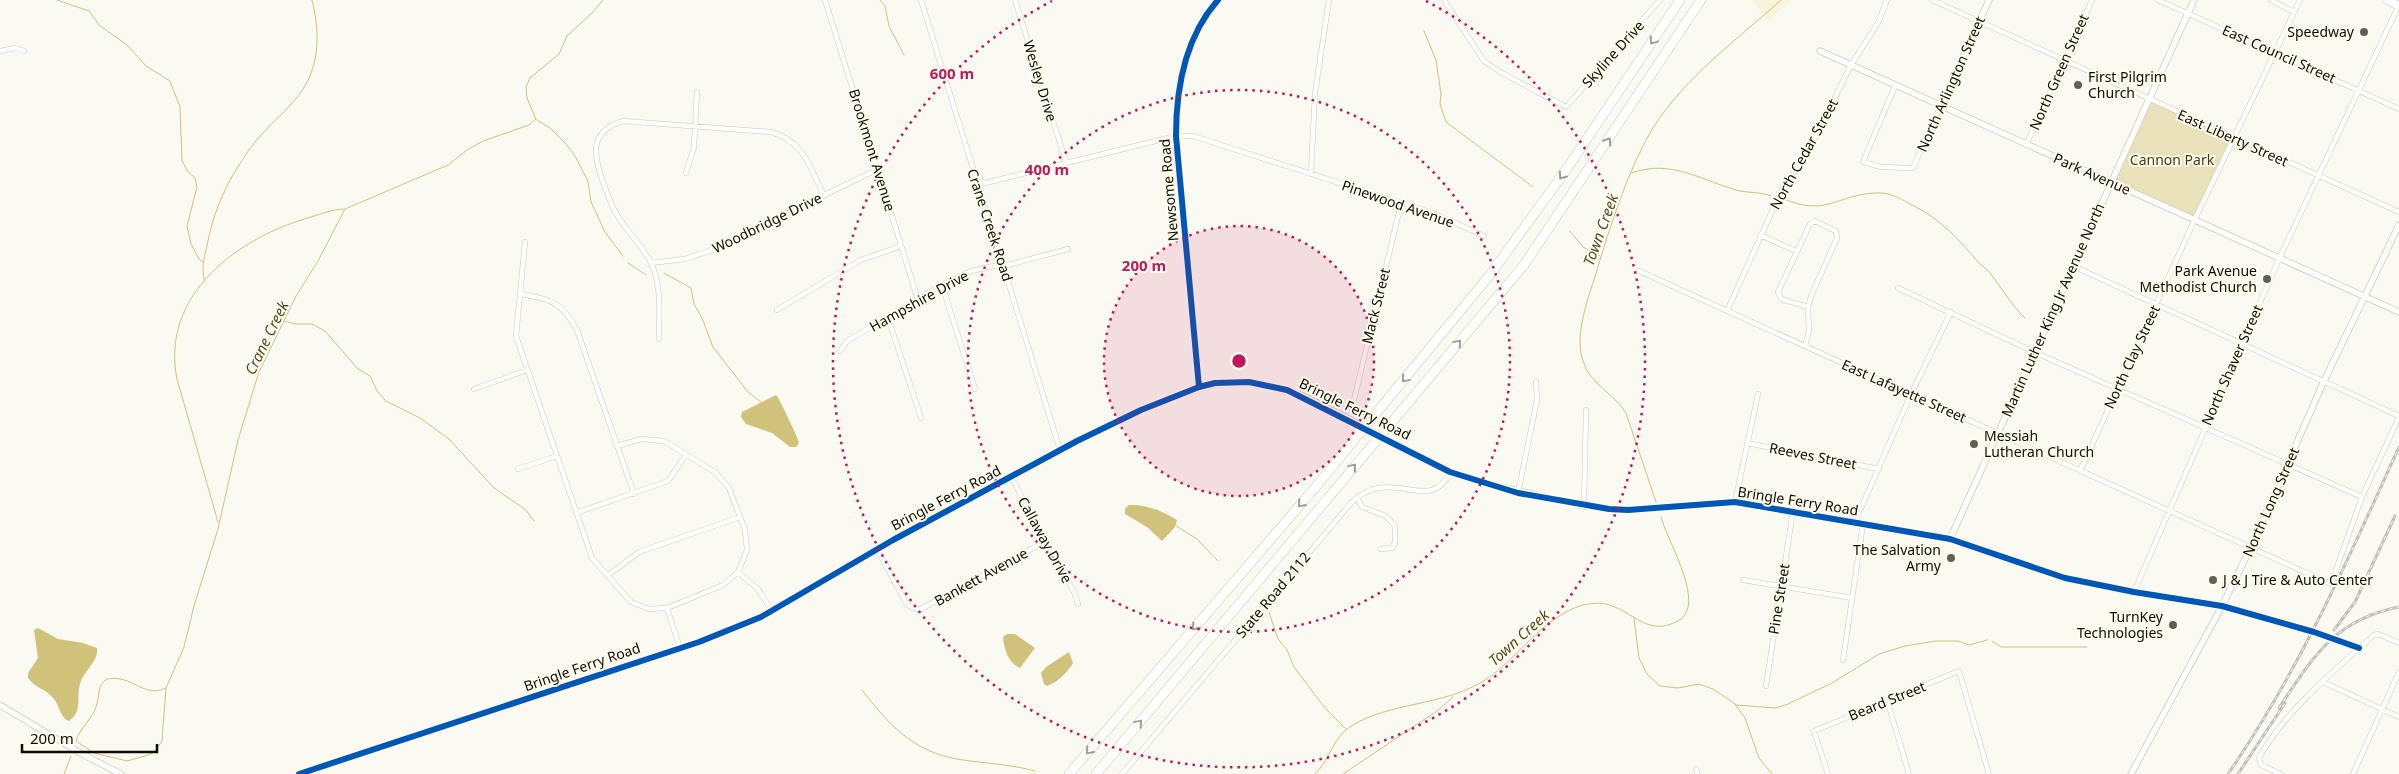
<svg xmlns="http://www.w3.org/2000/svg" width="2399" height="774" font-family="'Noto Sans',sans-serif">
<style>
.built{fill:#f9f5dc}
.green{fill:#e8e1ba}
.water{fill:#d1c27b}
.lines{fill:none;stroke-linecap:round;stroke-linejoin:round}
.stream{stroke:#d1c27b;stroke-width:1}
.minor-casing{stroke:#cbcac0;stroke-width:5.5}
.tertiary-casing{stroke:#cbcac0;stroke-width:7}
.primary-casing{stroke:#cbcac0;stroke-width:9}
.motorway-casing{stroke:#cbcac0;stroke-width:10}
.minor{stroke:#fefefd;stroke-width:4.5}
.tertiary{stroke:#fefefd;stroke-width:5.5}
.primary{stroke:#fefefd;stroke-width:8}
.motorway{stroke:#fefefd;stroke-width:9}
.rail-casing{stroke:#bebebc;stroke-width:3}
.rail{stroke:#fefcef;stroke-width:1;stroke-dasharray:4;stroke-linecap:butt}
.tertiary-bridge-casing{stroke:#cbcac0;stroke-width:7;stroke-linecap:butt}
.tertiary-bridge{stroke:#fefefd;stroke-width:5.5}
.cycleway-casing{stroke:#fefcef;stroke-width:9}
.cycleway{stroke:#0057b8;stroke-width:6}
.oneway{stroke:#9e9d99}
.ring{fill:none;stroke:#c2185b;stroke-width:2.5;stroke-dasharray:2.5 5}
.poi-dot{fill:#615f57;stroke:#fefcef;stroke-width:2}
.labels{text-anchor:middle;stroke-width:4;stroke-linejoin:round;paint-order:stroke}
.poi-label{font-size:14px;fill:#0e0c03;stroke:#fefcef;text-anchor:end}
.street-label{font-size:14px;fill:#0e0c03;stroke:#fefcef}
.park-label{font-size:14px;fill:#463d14;stroke:#fefcef}
.water-label{font-size:15px;font-style:italic;fill:#554c24;stroke:#fefcef}
.centre{fill:#c2185b;stroke:#fefcef;stroke-width:2.5}
.ring-label{font-size:15px;text-anchor:middle;font-weight:bold;fill:#c2185b;stroke:#fefcef;stroke-width:4;stroke-linejoin:round;paint-order:stroke}
</style>
<rect width="100%" height="100%" fill="#faf9f2"/>
<path class="built" d="M 1752,0 L 1792,0 L 1768,21 Z"/>
<path class="green" d="M 2149,100 L 2234,138 L 2195,219 L 2111,183 Z"/>
<path class="water" d="M 776,395 C 779,397 799,440 799,443 L 796,447 L 790,447 L 772,433 L 746,424 L 741,417 L 742,412 Z
M 1129,505 C 1145,504 1163,511 1177,520 L 1175,527 L 1162,541 L 1147,527 L 1125,514 L 1125,509 Z
M 38,628 L 58,639 L 83,643 L 97,648 C 99,661 83,672 80,684 C 76,699 83,711 69,721 C 59,717 60,705 53,698 C 46,689 35,688 28,678 L 28,673 L 38,658 L 34,630 Z
M 1007,634 L 1015,634 L 1035,648 L 1020,668 C 1008,663 1004,649 1003,637 Z
M 1069,652 L 1073,663 C 1067,673 1058,682 1047,686 L 1044,684 L 1041,673 L 1046,667 Z"/>
<g class="lines">
<path class="stream" d="M 57,0 L 89,11 L 99,25 L 127,45 L 146,66 L 170,81 L 180,107 L 182,161 L 188,172 L 195,178 L 197,187 L 187,226 L 191,244 L 199,259 L 203,262
M 880,0 L 885,6 L 889,26 L 904,55
M 1424,31 L 1436,60 L 1441,94 L 1440,104 L 1446,122 L 1533,187
M 537,120 L 550,128 L 566,144 L 575,156 L 588,181 L 591,202 L 605,232 L 623,256
M 1632,173 C 1671,158 1704,182 1740,191 C 1751,193 1761,192 1771,196
M 1784,199 C 1827,217 1836,195 1875,193 C 1891,192 1901,199 1914,206 C 1942,220 1959,240 1979,263 C 1982,266 1987,269 1990,273 C 2002,288 2011,305 2025,318
M 1570,231 L 1583,247 L 1600,256
M 628,263 L 646,275
M 664,273 L 691,288 L 694,304 L 702,318 L 713,347 L 748,392 L 762,403
M 204,279 C 201,265 205,255 208,241 C 215,205 232,172 255,142 C 267,127 282,115 294,101 C 320,72 321,36 312,0
M 284,321 L 295,324 L 312,324 L 325,331 L 357,368 L 370,376 L 377,391 L 386,401 L 420,418 L 449,439 L 494,488 L 526,510 L 534,521
M 1656,502 L 1626,413 C 1614,393 1590,385 1583,361 C 1574,334 1588,300 1596,273 C 1610,227 1628,169 1653,128 C 1685,77 1737,40 1781,0
M 218,522 L 177,379 C 160,294 239,237 311,217 C 321,214 333,209 344,209
M 1176,526 L 1197,539 L 1218,561
M 1269,612 L 1278,639 L 1287,650 L 1294,667 L 1325,708 L 1346,729
M 1634,618 L 1639,658 L 1647,674 L 1660,686 L 1678,688 L 1699,684 L 1713,689 L 1734,703 L 1745,718 L 1759,758 L 1772,774
M 1992,641 L 2001,647 L 2087,647
M 166,688 C 144,699 132,674 107,679 C 97,685 100,696 96,707 C 92,719 80,728 76,741 L 94,753 L 127,761 L 148,755 L 155,751 L 162,741 L 166,688 L 184,647 L 194,606 L 218,529 L 238,440 L 259,372 L 296,296 L 318,261 L 345,209 L 448,165 L 467,150 L 483,141 L 529,125 L 536,119 L 527,98 L 526,87 L 530,78 L 559,54 L 567,36 L 593,12 L 603,0
M 862,690 C 893,730 918,756 971,761 C 993,764 1013,765 1035,771
M 1736,705 L 1776,708 L 1788,704 L 1832,683 L 1879,654 L 1905,646 L 1936,641 L 1958,641 L 1969,645 L 1987,640
M 64,774 L 71,756
M 1315,774 C 1330,760 1333,737 1351,726 C 1391,702 1441,706 1482,682 C 1518,660 1540,618 1583,605 C 1593,603 1603,602 1612,606 C 1633,613 1647,633 1671,624 C 1676,622 1680,621 1684,616 C 1701,595 1667,540 1661,517
M 1343,774 L 1437,711 L 1453,697"/>
<g class="minor-casing">
<path id="minor" d="M 825,0 L 918,300
M 921,0 L 1060,450
M 1015,0 L 1066,162
M 1444,0 L 1484,61 L 1502,73 L 1566,107 L 1660,0
M 1932,0 L 2399,212
M 2158,0 L 2399,109
M 2271,0 L 2294,12
M 0,51 L 15,48 L 24,51
M 1895,86 L 1863,162 L 1881,167 L 1913,168 L 1940,107
M 2026,145 L 2092,0
M 686,173 L 694,147 L 697,92
M 1311,174 L 1315,93 L 1329,0
M 977,185 L 1176,136 L 1193,136 L 1433,213 L 1484,236
M 1760,235 L 1796,251
M 525,242 L 516,336 L 592,558 L 631,602 L 649,609 L 667,608 L 723,585 L 738,572 L 747,550 L 745,530 L 729,488 L 715,472 L 664,441 L 641,439 L 617,446
M 651,263 L 685,259 L 712,250 L 878,169
M 2073,266 L 2399,416
M 1639,271 L 2331,584 L 2362,497 L 2399,417
M 942,285 L 975,389
M 1898,288 L 2034,352 L 2362,497
M 521,294 C 552,300 561,301 577,330 L 634,494
M 777,310 L 861,260 L 901,246
M 1727,311 L 1783,187 L 1806,156 L 1851,65 L 1878,23 L 1887,0
M 888,318 L 921,418
M 659,339 C 659,314 662,286 651,263 C 642,245 626,231 616,213 C 611,205 608,195 604,185 C 594,157 587,132 623,121 L 771,132 C 804,141 810,167 824,196
M 1805,346 L 1809,331 L 1808,307 L 1811,296 L 1837,238 L 1836,231 L 1815,221 L 1810,224 L 1778,292 L 1781,299 L 1808,307
M 840,351 L 847,341 L 942,285 L 971,271 L 1003,264 L 1008,265 L 1068,249
M 474,389 L 527,370
M 1352,408 L 1401,204
M 1747,443 L 1879,469
M 518,469 L 557,456
M 2080,471 L 2195,219 L 2300,0
M 1011,477 L 1075,594 L 1078,604
M 1518,493 L 1537,400 L 1536,382
M 1357,498 L 1362,507 L 1386,516 L 1395,526 L 1395,543 L 1392,548 L 1381,549
M 1735,502 L 1758,394
M 1584,506 L 1586,410
M 576,513 L 668,481 L 686,455
M 1855,522 L 1911,394 L 1951,312
M 877,549 L 907,605 L 919,610 L 1046,541
M 738,572 L 758,589 L 772,611
M 607,576 L 639,552 L 740,517
M 1743,580 L 1852,598
M 2134,592 L 2279,259 L 2399,5
M 2222,606 L 2314,632 L 2359,648
M 667,608 L 680,648
M 1843,660 L 1863,524
M 2323,682 L 2399,717
M 1766,686 L 1793,511
M 1887,700 L 1909,774
M 1696,769 L 1698,774
M 1122,774 L 1351,503 C 1358,496 1367,490 1378,488 C 1407,482 1434,507 1450,472
M 1828,774 L 1814,731 L 1959,671 L 1989,774
M 2281,774 L 2261,765 L 2259,758 C 2283,713 2336,669 2374,635 L 2378,634 L 2399,643
M 2353,774 L 2399,672"/>
</g>
<g class="tertiary-casing">
<path id="tertiary" d="M 1820,51 L 2399,312
M 1940,107 L 1989,0
M 1199,387 L 1176,136 C 1176,87 1185,37 1218,0
M 1392,442 L 1450,472 L 1484,483 L 1584,506 L 1628,510 L 1735,502 L 1793,511 L 1950,539 L 2065,578 L 2134,592 L 2222,606
M 1950,539 L 2194,0
M 0,705 L 82,754 L 121,774
M 299,774 L 699,642 L 761,617 L 877,549 L 1077,441 L 1141,410 L 1199,387 L 1228,382 L 1258,383 L 1301,395 L 1353,421
M 2131,774 L 2222,606 L 2250,549 L 2324,381 L 2399,225"/>
</g>
<g class="primary-casing">
<path id="primary" d="M 2387,0 L 2399,6"/>
</g>
<g class="motorway-casing">
<path id="motorway" d="M 1069,774 L 1313,490 L 1489,276 L 1564,173 L 1680,0
M 1096,774 L 1524,265 L 1701,0"/>
</g>
<use href="#minor" class="minor"/>
<use href="#tertiary" class="tertiary"/>
<use href="#primary" class="primary"/>
<use href="#motorway" class="motorway"/>
<g class="rail-casing">
<path id="rail" d="M 2334,630 L 2355,602 L 2395,516
M 2279,708 C 2313,657 2334,620 2399,607
M 2228,774 C 2299,671 2348,560 2399,447
M 2238,774 L 2285,703"/>
</g>
<use href="#rail" class="rail"/>
<g class="tertiary-bridge-casing">
<path id="tertiary-bridge" d="M 1353,421 L 1392,442"/>
</g>
<use href="#tertiary-bridge" class="tertiary-bridge"/>
<g class="cycleway-casing">
<path id="cycleway" d="M 1199,387 L 1176,136 C 1176,87 1185,37 1218,0
M 299,774 L 699,642 L 761,617 L 893,540 L 1077,441 L 1141,410 L 1199,387 L 1215,383 L 1249,382 L 1287,390 L 1450,472 L 1518,493 L 1609,509 L 1628,510 L 1735,502 L 1950,539 L 2065,578 L 2134,592 L 2222,606 L 2314,632 L 2359,648"/>
</g>
<use href="#cycleway" class="cycleway"/>
</g>
<defs><path id="oneway-chevron" d="M-2-3.5L2.5 0L-2 3.5" fill="none" stroke-width="1.6" stroke-linecap="round" stroke-linejoin="round" transform="scale(1.25)"/></defs>
<g class="oneway">
<use href="#oneway-chevron" transform="translate(1653 41) rotate(124)"/>
<use href="#oneway-chevron" transform="translate(1608 141) rotate(-57)"/>
<use href="#oneway-chevron" transform="translate(1562 176) rotate(125)"/>
<use href="#oneway-chevron" transform="translate(1458 343) rotate(-50)"/>
<use href="#oneway-chevron" transform="translate(1405 379) rotate(130)"/>
<use href="#oneway-chevron" transform="translate(1353 467) rotate(-50)"/>
<use href="#oneway-chevron" transform="translate(1301 504) rotate(131)"/>
<use href="#oneway-chevron" transform="translate(1195 627) rotate(131)"/>
<use href="#oneway-chevron" transform="translate(1139 723) rotate(-50)"/>
<use href="#oneway-chevron" transform="translate(1089 751) rotate(131)"/>
</g>
<circle cx="1239" cy="361" r="135" fill="#c2185b" fill-opacity=".12"/>
<g class="ring">
<circle cx="1239" cy="361" r="135"/>
<circle cx="1239" cy="361" r="271"/>
<path d="M1426 1A406 406 0 1 1 1052 1"/>
</g>
<g class="poi-dot">
<circle cx="2364" cy="32" r="5"/>
<circle cx="2078" cy="85" r="5"/>
<circle cx="2267" cy="279" r="5"/>
<circle cx="1974" cy="444" r="5"/>
<circle cx="1951" cy="558" r="5"/>
<circle cx="2213" cy="580" r="5"/>
<circle cx="2173" cy="625" r="5"/>
</g>
<g class="labels">
<g class="poi-label">
<text x="2354" y="37">Speedway</text>
<text x="2088" y="82" text-anchor="start">First Pilgrim<tspan x="2088" dy="16">Church</tspan></text>
<text x="2257" y="276">Park Avenue<tspan x="2257" dy="16">Methodist Church</tspan></text>
<text x="1984" y="441" text-anchor="start">Messiah<tspan x="1984" dy="16">Lutheran Church</tspan></text>
<text x="1941" y="555">The Salvation<tspan x="1941" dy="16">Army</tspan></text>
<text x="2223" y="585" text-anchor="start">J &amp; J Tire &amp; Auto Center</text>
<text x="2163" y="622">TurnKey<tspan x="2163" dy="16">Technologies</tspan></text>
</g>
<g class="street-label">
<text transform="translate(1613 54) rotate(-48)" y="5">Skyline Drive</text>
<text transform="translate(2279 54) rotate(24)" y="5">East Council Street</text>
<text transform="translate(2059 72) rotate(-66)" y="5">North Green Street</text>
<text transform="translate(1040 81) rotate(73)" y="5">Wesley Drive</text>
<text transform="translate(1951 84) rotate(-66)" y="5">North Arlington Street</text>
<text transform="translate(2233 138) rotate(24)" y="5">East Liberty Street</text>
<text transform="translate(872 150) rotate(73)" y="5">Brookmont Avenue</text>
<text transform="translate(1804 154) rotate(-61)" y="5">North Cedar Street</text>
<text transform="translate(2092 174) rotate(24)" y="5">Park Avenue</text>
<text transform="translate(1169 190) rotate(-95)" y="5">Newsome Road</text>
<text transform="translate(1398 204) rotate(19)" y="5">Pinewood Avenue</text>
<text transform="translate(767 223) rotate(-26)" y="5">Woodbridge Drive</text>
<text transform="translate(990 225) rotate(72)" y="5">Crane Creek Road</text>
<text transform="translate(919 301) rotate(-29)" y="5">Hampshire Drive</text>
<text transform="translate(1376 306) rotate(-76)" y="5">Mack Street</text>
<text transform="translate(2053 310) rotate(-66)" y="5">Martin Luther King Jr Avenue North</text>
<text transform="translate(2132 357) rotate(-65)" y="5">North Clay Street</text>
<text transform="translate(2232 365) rotate(-66)" y="5">North Shaver Street</text>
<text transform="translate(1904 391) rotate(24)" y="5">East Lafayette Street</text>
<text transform="translate(1355 409) rotate(26)" y="5">Bringle Ferry Road</text>
<text transform="translate(1813 456) rotate(11)" y="5">Reeves Street</text>
<text transform="translate(946 498) rotate(-28)" y="5">Bringle Ferry Road</text>
<text transform="translate(1798 501) rotate(9)" y="5">Bringle Ferry Road</text>
<text transform="translate(2271 502) rotate(-66)" y="5">North Long Street</text>
<text transform="translate(1045 540) rotate(61)" y="5">Callaway Drive</text>
<text transform="translate(981 577) rotate(-29)" y="5">Bankett Avenue</text>
<text transform="translate(1273 595) rotate(-50)" y="5">State Road 2112</text>
<text transform="translate(1779 599) rotate(-81)" y="5">Pine Street</text>
<text transform="translate(582 667) rotate(-19)" y="5">Bringle Ferry Road</text>
<text transform="translate(1887 701) rotate(-22)" y="5">Beard Street</text>
</g>
<g class="park-label">
<text x="2172" y="165">Cannon Park</text>
</g>
<g class="water-label">
<text transform="translate(1601 230) rotate(-70)" y="5">Town Creek</text>
<text transform="translate(267 338) rotate(-64)" y="5">Crane Creek</text>
<text transform="translate(1519 638) rotate(-42)" y="5">Town Creek</text>
</g>
</g>
<circle cx="1239" cy="361" r="8" class="centre"/>
<g class="ring-label">
<text x="952" y="79">600 m</text>
<text x="1047" y="175">400 m</text>
<text x="1144" y="271">200 m</text>
</g>
<path d="M22 744v8h135v-8" fill="none" stroke="#0e0c03" stroke-width="2.5"/>
<text x="30" y="744" font-size="15" fill="#0e0c03" stroke="#fefcef" stroke-width="4" paint-order="stroke">200 m</text>
</svg>
